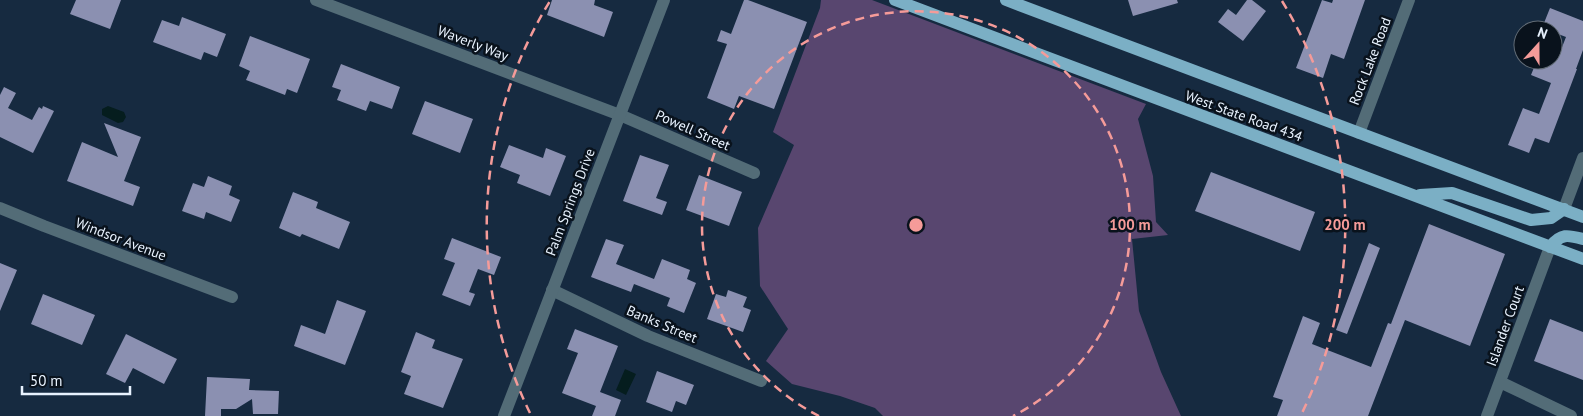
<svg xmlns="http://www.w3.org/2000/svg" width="1583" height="416" font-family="'PT Sans',sans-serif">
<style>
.green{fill:#58466f}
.water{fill:#051d1e}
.building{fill:#8b90b1}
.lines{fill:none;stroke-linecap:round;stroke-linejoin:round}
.minor{stroke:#536c77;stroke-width:12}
.tertiary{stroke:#536c77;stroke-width:12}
.primary{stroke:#7bafc5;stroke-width:12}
.ring{fill:none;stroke:#f59b99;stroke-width:2.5;stroke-dasharray:9 6}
.labels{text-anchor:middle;stroke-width:5;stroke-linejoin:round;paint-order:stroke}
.street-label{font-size:14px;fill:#e8f2fe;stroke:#09121c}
.centre{fill:#f59b99;stroke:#09121c;stroke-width:2.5}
.ring-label{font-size:15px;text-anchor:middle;font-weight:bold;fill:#f59b99;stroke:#09121c;stroke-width:5;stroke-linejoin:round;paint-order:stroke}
</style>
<rect width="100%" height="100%" fill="#162a40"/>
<path class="green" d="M 821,0 L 872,0 L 1146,104 L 1138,119 L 1153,176 L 1156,222 L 1168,235 L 1132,239 L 1139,311 L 1161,372 L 1181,416 L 883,416 L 875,408 L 840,396 L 792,384 L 766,361 L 788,329 L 760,286 L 758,228 L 794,145 L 773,132 L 820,8 Z"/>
<path class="water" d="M 108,106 L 124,112 L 126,117 L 123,122 L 118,123 L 102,115 L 102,109 Z
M 625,369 L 636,374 L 626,395 L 616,390 Z"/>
<path class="building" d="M 76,0 L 121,0 L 110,29 L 70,14 Z
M 552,0 L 595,0 L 594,5 L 613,12 L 604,37 L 547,15 Z
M 744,0 L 748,0 L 807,22 L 774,109 L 739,96 L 734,109 L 707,98 L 727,44 L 717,41 L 721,30 L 731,34 Z
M 1128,0 L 1177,0 L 1178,3 L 1133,16 Z
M 1247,0 L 1252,0 L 1266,11 L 1243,41 L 1218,22 L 1228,9 L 1236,15 Z
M 1322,0 L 1332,3 L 1333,0 L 1365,0 L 1344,59 L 1331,54 L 1323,78 L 1296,68 Z
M 1550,8 L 1583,21 L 1583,50 L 1576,69 L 1577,69 L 1549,143 L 1535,138 L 1529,153 L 1508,145 L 1523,108 L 1539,114 L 1551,83 L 1531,75 L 1537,60 L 1557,60 L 1566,37 L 1553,32 L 1553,30 L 1542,28 Z
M 182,17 L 226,34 L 217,57 L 204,52 L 201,60 L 153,42 L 162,20 L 179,26 Z
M 250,36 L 310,59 L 297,93 L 287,89 L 285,95 L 246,80 L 250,71 L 239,66 Z
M 341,64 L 400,87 L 392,109 L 370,101 L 366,111 L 337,100 L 341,90 L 332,87 Z
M 4,87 L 16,93 L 8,108 L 32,120 L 39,107 L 42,109 L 43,106 L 54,111 L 33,153 L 0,137 L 0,95 Z
M 425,101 L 473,119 L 460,153 L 412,134 Z
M 104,123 L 141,137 L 124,181 L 140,187 L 133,206 L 67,181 L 82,142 L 118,157 Z
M 509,145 L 543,158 L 546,148 L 566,156 L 550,196 L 517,183 L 520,175 L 500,167 Z
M 640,155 L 669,165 L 656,198 L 667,202 L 662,215 L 623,201 Z
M 1211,172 L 1315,212 L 1300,251 L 1195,211 Z
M 699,175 L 742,192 L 729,226 L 686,210 Z
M 208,176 L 232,186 L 229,195 L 240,200 L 231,222 L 206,212 L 204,219 L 182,211 L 193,183 L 204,187 Z
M 293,192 L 318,202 L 316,208 L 350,222 L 339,249 L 302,234 L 300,237 L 279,228 Z
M 1429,224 L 1505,254 L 1470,346 L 1405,320 L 1368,416 L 1277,416 L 1283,400 L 1273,397 L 1303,316 L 1320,323 L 1312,344 L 1371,367 L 1388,323 L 1391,324 Z
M 452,238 L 501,257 L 494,275 L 478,269 L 469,292 L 475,294 L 470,306 L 442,295 L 455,263 L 444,259 Z
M 606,239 L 624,245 L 616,264 L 654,279 L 662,259 L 690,270 L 687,279 L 696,283 L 684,313 L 667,306 L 670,298 L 634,284 L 631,292 L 591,277 Z
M 1369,243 L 1380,248 L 1347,334 L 1336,330 Z
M 0,263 L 17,270 L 0,311 Z
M 728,290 L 747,297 L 743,307 L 751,310 L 743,332 L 707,319 L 716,294 L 726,297 Z
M 43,294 L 95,315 L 82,345 L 31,324 Z
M 337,300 L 366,311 L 345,365 L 294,346 L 301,325 L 325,334 Z
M 1550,319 L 1583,332 L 1583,380 L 1534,361 Z
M 575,329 L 618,346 L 600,392 L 621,400 L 615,416 L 592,416 L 596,406 L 562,393 L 578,353 L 567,349 Z
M 416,332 L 435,340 L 432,348 L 463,359 L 443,408 L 404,394 L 411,376 L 401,372 Z
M 126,334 L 177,359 L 164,384 L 133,368 L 125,383 L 106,374 Z
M 657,371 L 694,385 L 686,405 L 676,401 L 672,412 L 646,402 Z
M 207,377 L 250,379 L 249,390 L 279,391 L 278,414 L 253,414 L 252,399 L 236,409 L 221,409 L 221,416 L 205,416 Z"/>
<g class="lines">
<path class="minor" d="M 316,0 L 620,115 L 754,173
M 1359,133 L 1409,0
M 0,208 L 44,226 L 232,297
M 1564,209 L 1583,158
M 552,290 L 648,336 L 761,381
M 1500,382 L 1571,416
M 1487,416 L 1550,247"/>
<path class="tertiary" d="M 504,416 L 664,0"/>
<path class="primary" d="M 895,0 L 1583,259
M 1006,0 L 1583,217
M 1420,195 L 1452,193 L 1531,220 L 1551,218 L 1564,209
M 1550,247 C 1561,233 1568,235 1583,239"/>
</g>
<g class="ring">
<path d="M819 416A214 214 0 1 1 1013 416"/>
<path d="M530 413A429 429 0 0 1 550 1M1282 1A429 429 0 0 1 1302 413"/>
</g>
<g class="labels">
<g class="street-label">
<text transform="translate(473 43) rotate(21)" y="5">Waverly Way</text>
<text transform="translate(1370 61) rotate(-69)" y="5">Rock Lake Road</text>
<text transform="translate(1244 116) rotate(20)" y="5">West State Road 434</text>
<text transform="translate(693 130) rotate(24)" y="5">Powell Street</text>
<text transform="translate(570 202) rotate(-69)" y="5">Palm Springs Drive</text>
<text transform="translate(121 239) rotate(21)" y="5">Windsor Avenue</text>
<text transform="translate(662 324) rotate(23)" y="5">Banks Street</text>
<text transform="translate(1505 326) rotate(-70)" y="5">Islander Court</text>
</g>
</g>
<circle cx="916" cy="225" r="8" class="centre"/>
<g class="ring-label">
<text x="1130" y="230">100 m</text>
<text x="1345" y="230">200 m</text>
</g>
<g transform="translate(1538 45) rotate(21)"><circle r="24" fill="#09121c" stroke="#626c76"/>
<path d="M0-4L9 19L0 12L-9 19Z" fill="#f59b99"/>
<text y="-8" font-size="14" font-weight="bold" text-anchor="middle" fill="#e8f2fe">N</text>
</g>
<path d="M22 386v8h108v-8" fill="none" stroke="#e8f2fe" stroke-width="2.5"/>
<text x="30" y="386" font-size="15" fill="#e8f2fe" stroke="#09121c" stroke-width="4" paint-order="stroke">50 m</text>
</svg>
